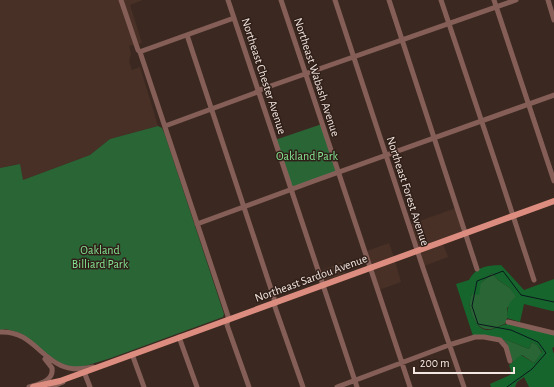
<svg xmlns="http://www.w3.org/2000/svg" width="554" height="387" font-family="'Alegreya Sans',sans-serif">
<style>
.built{fill:#483026}
.green{fill:#2a6536}
.forest{fill:#16652c}
.lines{fill:none;stroke-linecap:round;stroke-linejoin:round}
.stream{stroke:#09191d;stroke-width:1}
.minor{stroke:#855f57;stroke-width:5}
.major{stroke:#dc8d7f;stroke-width:6}
.labels{text-anchor:middle;stroke-width:3;stroke-linejoin:round;paint-order:stroke}
.street-label{font-size:12px;fill:#f3e7e2;stroke:#301f18}
.park-label{font-size:12px;fill:#84e694;stroke:#301f18}
</style>
<rect width="100%" height="100%" fill="#3b2921"/>
<path class="built" d="M 0,0 L 143,0 L 130,5 L 142,43 L 129,46 L 131,54 L 129,61 L 132,70 L 140,67 L 158,126 L 110,139 L 90,155 L 23,180 L 19,164 L 0,168 Z
M 456,208 L 462,231 L 461,232 L 419,247 L 411,224 Z
M 389,243 L 394,257 L 371,264 L 367,251 Z
M 443,244 L 448,257 L 424,266 L 421,253 Z
M 395,261 L 401,282 L 379,290 L 373,270 Z
M 342,262 L 346,274 L 324,282 L 320,271 Z"/>
<path class="green" d="M 322,124 L 338,172 L 291,189 L 275,140 Z
M 158,126 L 162,128 L 165,135 L 224,314 L 223,317 L 111,358 L 82,367 L 74,367 L 62,364 L 51,357 L 29,339 L 20,333 L 6,329 L 0,330 L 0,168 L 20,164 L 23,180 L 90,155 L 110,139 Z
M 492,273 L 498,280 L 510,288 L 517,297 L 507,308 L 507,318 L 505,324 C 499,325 494,330 487,329 C 473,328 466,305 472,294 C 476,285 486,280 492,273 Z
M 502,338 L 529,349 L 532,342 L 537,345 L 542,353 L 534,363 L 522,355 L 513,362 L 507,344 Z"/>
<path class="forest" d="M 501,265 L 524,290 L 554,279 L 554,311 L 552,311 L 524,304 L 520,322 L 507,318 C 507,309 508,302 516,297 L 510,288 L 498,280 L 492,273 L 481,283 L 479,295 L 472,294 C 471,298 469,303 470,307 C 471,316 478,331 489,330 C 496,329 499,325 508,324 L 554,335 L 554,347 L 552,348 L 554,354 L 554,387 L 529,387 L 524,377 L 517,382 L 515,387 L 491,387 L 490,384 L 512,374 L 509,365 L 521,355 L 534,363 L 542,352 L 537,345 L 532,342 L 529,349 C 509,341 495,334 473,336 L 456,284 L 469,280 C 477,266 486,266 501,265 Z"/>
<g class="lines">
<path class="stream" d="M 507,387 L 532,369 L 546,353 L 538,342 L 511,330 L 478,324 L 472,306 L 477,281 L 503,271 L 521,295 L 554,302"/>
<path class="minor" d="M 121,0 L 138,50 L 140,52 L 228,316 L 227,325 L 249,387
M 228,0 L 357,387
M 281,0 L 410,387
M 335,0 L 423,268 L 464,387
M 389,0 L 477,269
M 441,0 L 501,179 L 534,280
M 494,0 L 554,181
M 548,0 L 554,20
M 187,35 L 274,298 L 275,307 L 303,387
M 140,52 L 142,51 L 234,18
M 165,126 L 255,93 L 262,89 L 516,0
M 197,224 L 314,181 L 554,95
M 508,322 L 554,333
M 0,332 C 41,330 43,379 93,367
M 179,337 L 197,387
M 132,354 L 144,387
M 83,369 L 90,387
M 29,387 C 39,384 54,381 52,368 L 45,359
M 51,387 L 63,382
M 337,387 L 449,345 L 475,337 L 484,337 L 500,340 L 506,347 L 510,361"/>
<path class="major" d="M 33,387 L 60,381 L 554,201"/>
</g>
<g class="labels">
<g class="street-label">
<text transform="translate(264 76) rotate(72)" y="4">Northeast Chester Avenue</text>
<text transform="translate(317 77) rotate(72)" y="4">Northeast Wabash Avenue</text>
<text transform="translate(408 191) rotate(72)" y="4">Northeast Forest Avenue</text>
<text transform="translate(311 278) rotate(-20)" y="4">Northeast Sardou Avenue</text>
</g>
<g class="park-label">
<text x="307" y="160">Oakland Park</text>
<text x="100" y="254">Oakland<tspan x="100" dy="14">Billiard Park</tspan></text>
</g>
</g>
<path d="M414 367v6h100v-6" fill="none" stroke="#f3e7e2" stroke-width="2"/>
<text x="420" y="367" font-size="12" fill="#f3e7e2" stroke="#301f18" stroke-width="3" paint-order="stroke">200 m</text>
</svg>
